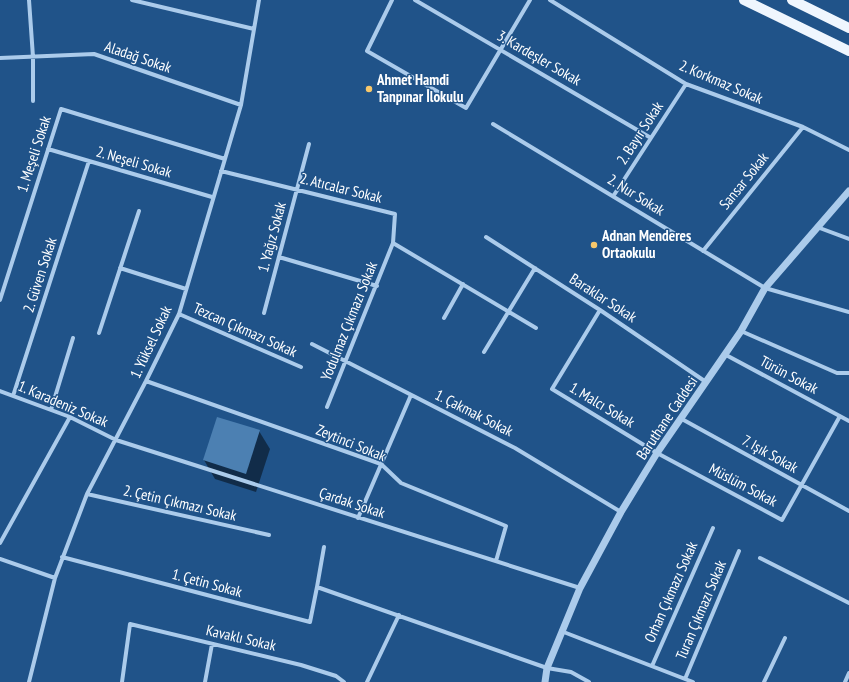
<svg xmlns="http://www.w3.org/2000/svg" width="849" height="682" font-family="'PT Sans Narrow',sans-serif">
<style>
.shadow{fill:#0007}
.building{fill:#4c80b2}
.lines{fill:none;stroke-linecap:round;stroke-linejoin:round}
.minor{stroke:#abcbeb;stroke-width:4}
.tertiary{stroke:#abcbeb;stroke-width:7}
.primary{stroke:#eff6fe;stroke-width:10}
.poi-dot{fill:#f8c86b;stroke:#205389;stroke-width:1.5}
.labels{text-anchor:middle;stroke-width:3;stroke-linejoin:round;paint-order:stroke}
.street-label{font-size:15px;fill:#fff;stroke:#205389}
.poi-label{font-size:15px;font-weight:bold;fill:#fff;stroke:#205389;text-anchor:start}
</style>
<rect width="100%" height="100%" fill="#205389"/>
<path class="shadow" d="M 259,431 L 270,449 L 256,492 L 215,479 L 204,460 Z"/>
<path class="building" d="M 217,417 L 260,430 L 246,474 L 203,460 Z"/>
<g class="lines">
<path class="minor" d="M 29,0 L 33,57 L 33,101
M 132,0 L 254,29
M 392,0 L 367,51 L 466,108 L 530,0
M 415,0 L 651,138
M 550,0 L 686,84 L 803,127 L 849,150
M 0,58 L 94,54 L 241,105
M 493,124 L 765,288 L 849,312
M 48,149 L 212,197
M 221,171 L 395,214 L 393,243 L 536,328
M 614,195 L 686,84
M 817,227 L 849,239
M 486,237 L 600,310 L 706,382
M 703,251 L 803,127
M 279,257 L 377,286
M 120,268 L 186,289
M 0,300 L 61,109 L 225,159
M 600,310 L 552,389 L 657,453 L 782,520 L 840,416
M 264,313 L 309,144
M 179,314 L 301,367
M 444,318 L 463,284
M 741,331 L 837,373 L 849,373
M 99,333 L 139,211
M 312,344 L 515,448 L 621,512
M 484,352 L 535,268
M 726,355 L 849,421
M 146,381 L 381,464 L 401,483 L 506,526 L 496,561
M 0,391 L 70,417 L 116,440 L 580,588
M 13,396 L 89,161
M 327,407 L 393,243
M 51,410 L 73,338
M 680,418 L 849,511
M 87,494 L 269,535
M 358,518 L 411,395
M 0,543 L 70,417
M 62,557 L 310,622 L 317,587 L 547,668 L 571,672 L 589,682
M 760,558 L 849,603
M 0,559 L 55,578
M 317,587 L 324,547
M 561,631 L 693,682
M 652,666 L 713,528
M 685,679 L 739,551
M 29,682 L 55,578 L 87,494 L 146,381 L 179,314 L 241,105 L 259,0
M 122,682 L 130,624 L 301,665 L 336,676 L 344,682
M 205,682 L 212,644
M 367,682 L 399,615
M 764,682 L 785,638
M 845,682 L 849,673"/>
<path class="tertiary" d="M 545,682 L 547,668 L 580,588 L 621,512 L 657,453 L 741,331 L 765,288 L 849,191"/>
<path class="primary" d="M 744,0 L 849,51
M 792,0 L 849,28"/>
</g>
<g class="poi-dot">
<circle cx="369" cy="89" r="4"/>
<circle cx="594" cy="245" r="4"/>
</g>
<g class="labels">
<g class="street-label">
<text transform="translate(138 57) rotate(19)" y="5">Aladağ Sokak</text>
<text transform="translate(539 58) rotate(30)" y="5">3. Kardeşler Sokak</text>
<text transform="translate(721 82) rotate(23)" y="5">2. Korkmaz Sokak</text>
<text transform="translate(640 133) rotate(-57)" y="5">2. Bayır Sokak</text>
<text transform="translate(34 154) rotate(-72)" y="5">1. Meşeli Sokak</text>
<text transform="translate(134 162) rotate(16)" y="5">2. Neşeli Sokak</text>
<text transform="translate(744 181) rotate(-51)" y="5">Sansar Sokak</text>
<text transform="translate(341 188) rotate(14)" y="5">2. Atıcalar Sokak</text>
<text transform="translate(636 195) rotate(32)" y="5">2. Nur Sokak</text>
<text transform="translate(272 237) rotate(-75)" y="5">1. Yağız Sokak</text>
<text transform="translate(40 275) rotate(-72)" y="5">2. Güven Sokak</text>
<text transform="translate(603 298) rotate(33)" y="5">Baraklar Sokak</text>
<text transform="translate(349 321) rotate(-68)" y="5">Yodulmaz Çıkmazı Sokak</text>
<text transform="translate(245 330) rotate(24)" y="5">Tezcan Çıkmazı Sokak</text>
<text transform="translate(151 342) rotate(-65)" y="5">1. Yüksel Sokak</text>
<text transform="translate(789 375) rotate(28)" y="5">Türün Sokak</text>
<text transform="translate(63 404) rotate(23)" y="5">1. Karadeniz Sokak</text>
<text transform="translate(602 405) rotate(31)" y="5">1. Malcı Sokak</text>
<text transform="translate(474 413) rotate(27)" y="5">1. Çakmak Sokak</text>
<text transform="translate(667 418) rotate(-56)" y="5">Baruthane Caddesi</text>
<text transform="translate(351 443) rotate(22)" y="5">Zeytinci Sokak</text>
<text transform="translate(770 454) rotate(29)" y="5">7. Işık Sokak</text>
<text transform="translate(743 485) rotate(28)" y="5">Müslüm Sokak</text>
<text transform="translate(180 503) rotate(13)" y="5">2. Çetin Çıkmazı Sokak</text>
<text transform="translate(352 503) rotate(18)" y="5">Çardak Sokak</text>
<text transform="translate(207 583) rotate(15)" y="5">1. Çetin Sokak</text>
<text transform="translate(671 592) rotate(-66)" y="5">Orhan Çıkmazı Sokak</text>
<text transform="translate(701 610) rotate(-67)" y="5">Turan Çıkmazı Sokak</text>
<text transform="translate(241 638) rotate(13)" y="5">Kavaklı Sokak</text>
</g>
<g class="poi-label">
<text x="377" y="85">Ahmet Hamdi<tspan x="377" dy="17">Tanpınar İlokulu</tspan></text>
<text x="602" y="241">Adnan Menderes<tspan x="602" dy="17">Ortaokulu</tspan></text>
</g>
</g>
</svg>
